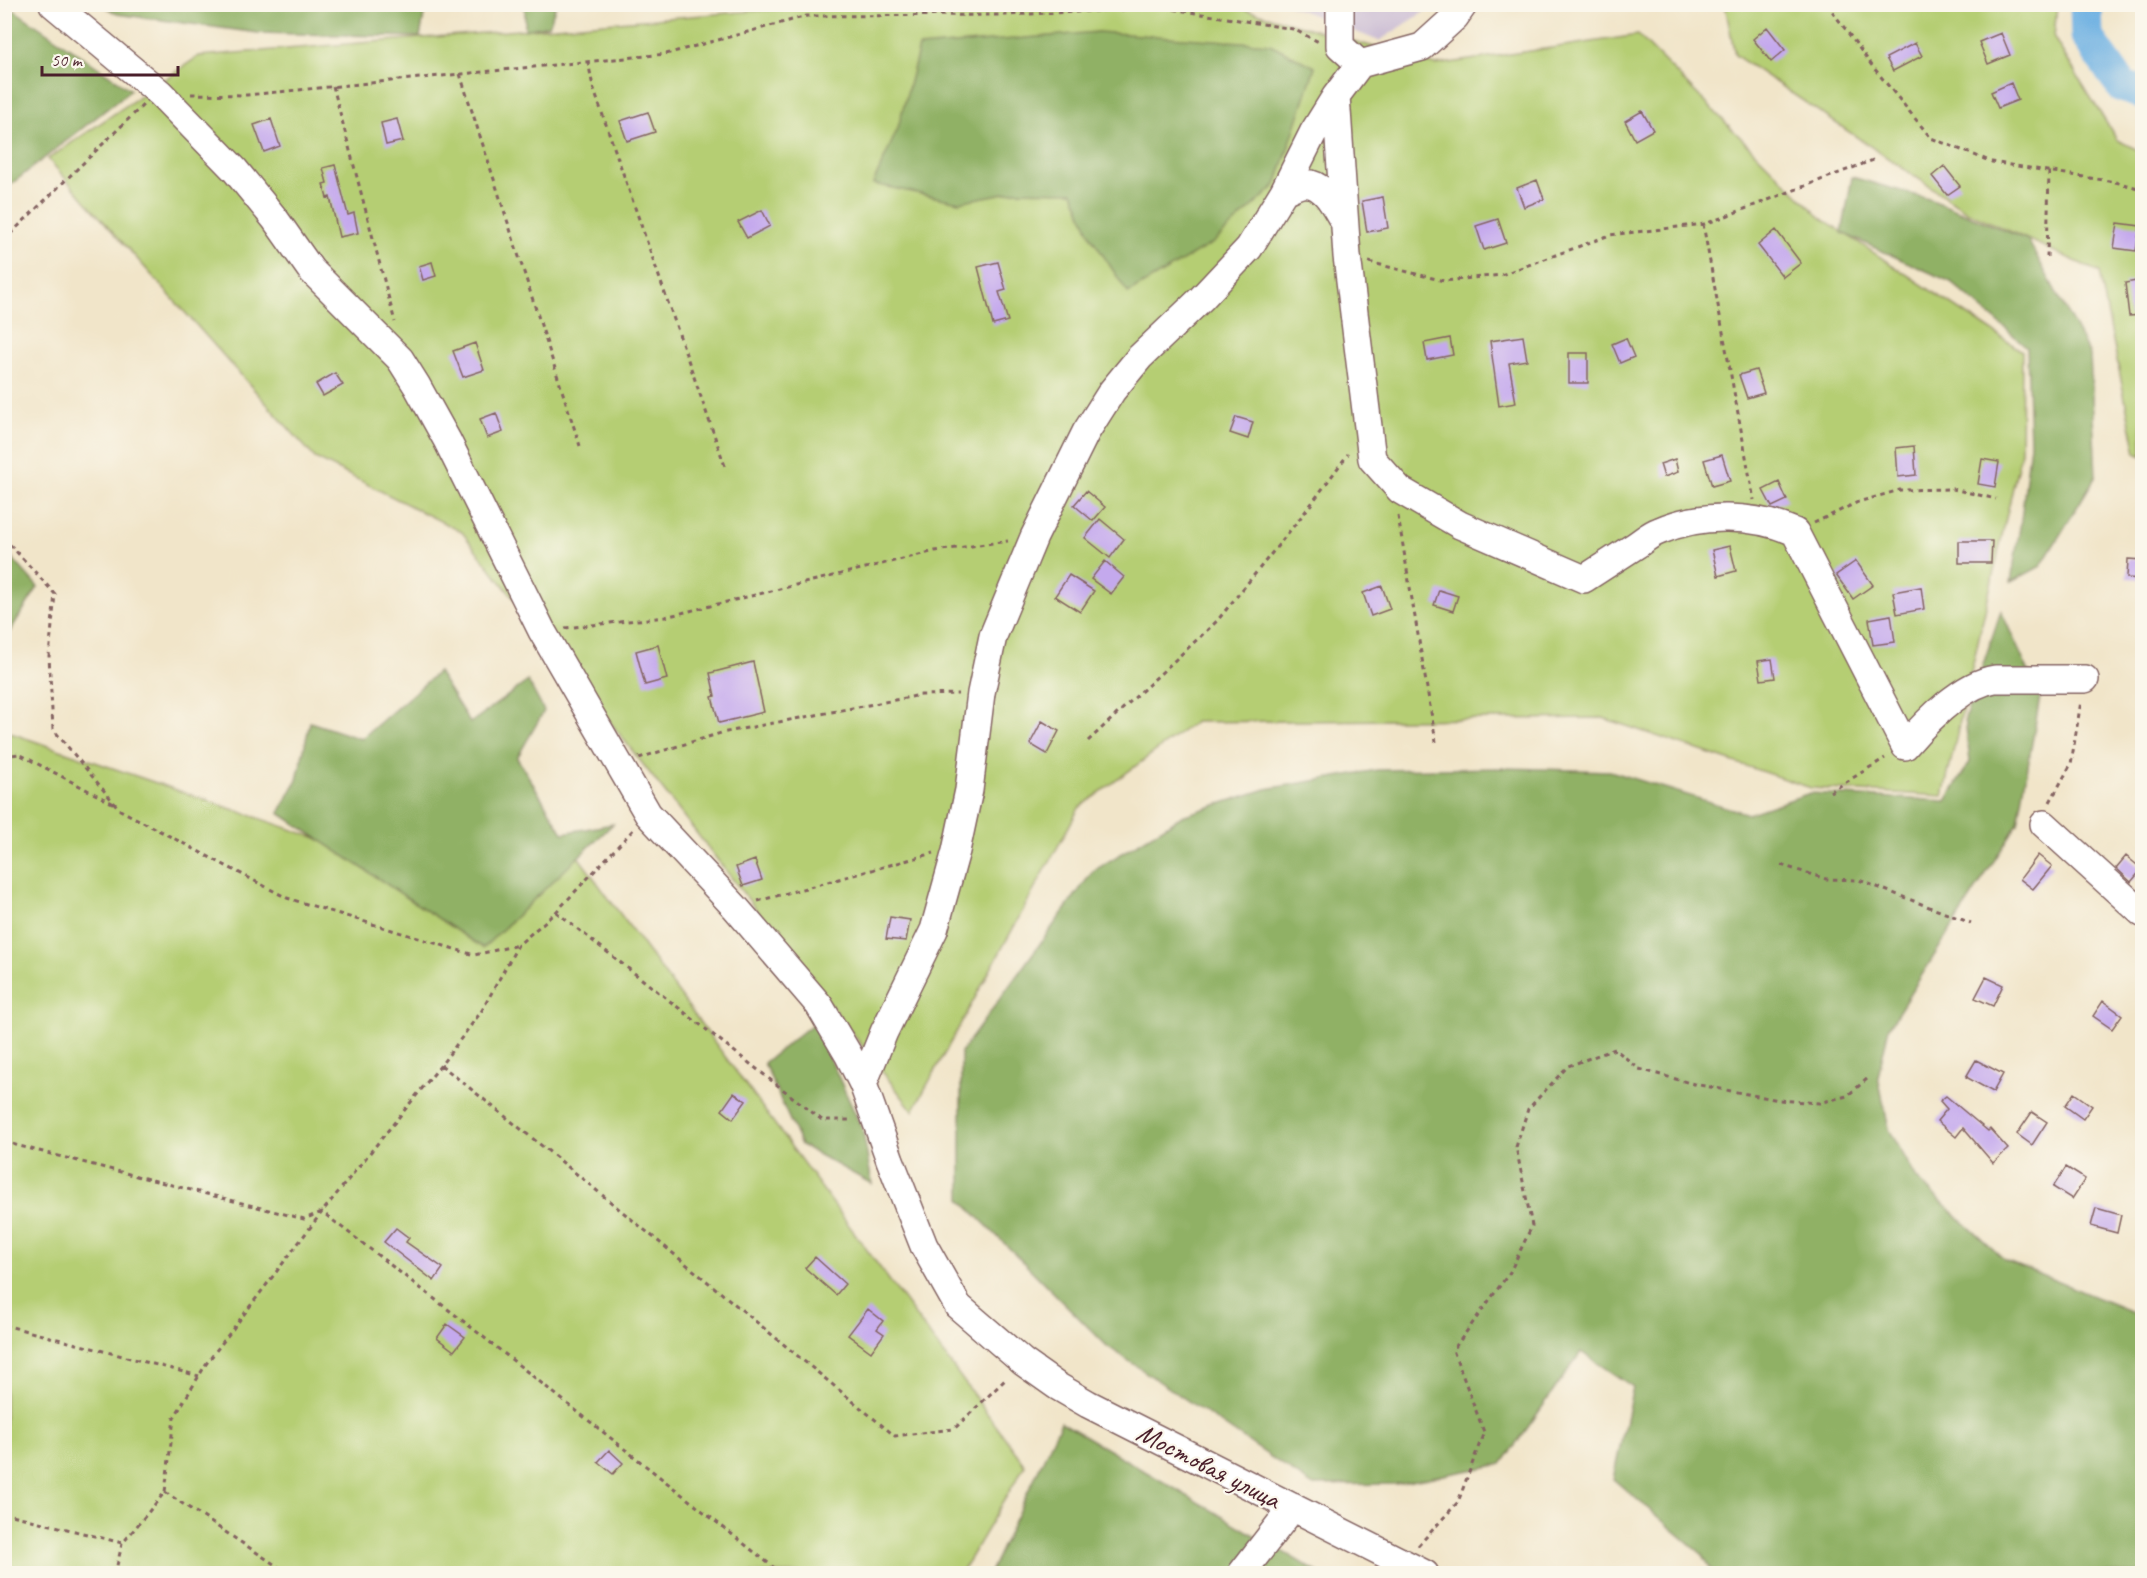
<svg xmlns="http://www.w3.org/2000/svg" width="2147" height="1578" font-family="Caveat,sans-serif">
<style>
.industrial{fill:#ccbed4}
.green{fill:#b5ce73;stroke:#80764f;stroke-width:1.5}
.forest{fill:#90b165;stroke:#6d6848;stroke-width:1.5}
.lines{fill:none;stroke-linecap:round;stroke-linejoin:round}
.river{stroke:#6db0e2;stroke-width:33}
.building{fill:#c4a9ed}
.minor-casing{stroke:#846462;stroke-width:30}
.path{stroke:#846462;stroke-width:3;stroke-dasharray:4.5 4.5;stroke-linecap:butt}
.minor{stroke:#fff;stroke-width:27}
.labels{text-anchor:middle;stroke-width:4.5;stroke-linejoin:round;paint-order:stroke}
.street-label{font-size:28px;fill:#4a1f2b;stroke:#fbf7ec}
</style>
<rect width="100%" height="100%" fill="#fbf7ec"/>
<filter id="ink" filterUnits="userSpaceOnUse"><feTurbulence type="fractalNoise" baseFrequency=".0167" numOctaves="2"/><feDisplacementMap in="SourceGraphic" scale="12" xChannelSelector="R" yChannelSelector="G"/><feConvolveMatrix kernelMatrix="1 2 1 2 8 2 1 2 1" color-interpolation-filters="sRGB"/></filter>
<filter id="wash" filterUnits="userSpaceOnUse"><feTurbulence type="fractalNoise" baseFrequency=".008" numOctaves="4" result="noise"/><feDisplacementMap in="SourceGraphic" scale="24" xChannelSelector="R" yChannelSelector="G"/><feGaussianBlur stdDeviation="1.35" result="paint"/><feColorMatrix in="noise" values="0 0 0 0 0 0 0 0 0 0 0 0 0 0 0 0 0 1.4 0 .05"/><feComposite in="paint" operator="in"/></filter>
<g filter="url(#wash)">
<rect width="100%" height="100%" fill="#f1e5c9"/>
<path class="industrial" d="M 1288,5 L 1435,5 L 1379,41 Z"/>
<path class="green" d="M 841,4 L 1229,5 L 1436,65 L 1638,35 L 1820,217 L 2022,351 L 2021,452 L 1943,796 L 1811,788 L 1603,718 L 1195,722 L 1079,808 L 913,1111 L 462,532 L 315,458 L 48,159 L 199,56 Z
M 1725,5 L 2057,5 L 2054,38 L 2117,140 L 2142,152 L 2142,456 L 2136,453 L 2099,272 L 1968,212 L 1735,55 Z
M 5,731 L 488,897 L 566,840 L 1025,1465 L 961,1573 L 5,1574 Z"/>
<path class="forest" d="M 5,4 L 131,90 L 5,189 L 4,5 Z
M 102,5 L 426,5 L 420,37 L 258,33 L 117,14 Z
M 525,5 L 556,5 L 549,25 L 525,30 Z
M 1098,32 L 1270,44 L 1315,67 L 1276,185 L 1213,243 L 1128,293 L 1091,237 L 1073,192 L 1015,191 L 959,202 L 873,184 L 898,128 L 919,47 Z
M 1852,177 L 1932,200 L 2028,240 L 2090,355 L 2096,476 L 2041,566 L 2011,582 L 2021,521 L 2030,444 L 2027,347 L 1951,282 L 1842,233 Z
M 5,550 L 38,587 L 5,639 Z
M 2001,611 L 2040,697 L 2018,823 L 1889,1027 L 1878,1077 L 1889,1129 L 1917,1179 L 2005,1260 L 2142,1316 L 2142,1573 L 1713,1573 L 1703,1555 L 1613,1479 L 1633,1387 L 1581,1352 L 1502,1464 L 1396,1484 L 1312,1485 L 1107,1346 L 961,1200 L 961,1052 L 1093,871 L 1182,816 L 1266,789 L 1377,770 L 1503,768 L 1610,771 L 1748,814 L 1810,793 L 1946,801 L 1970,762 L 1965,718 Z
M 438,672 L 470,723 L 528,681 L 544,711 L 517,758 L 563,833 L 613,824 L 483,948 L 279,813 L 297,780 L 310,722 L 361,739 Z
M 814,1023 L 863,1131 L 872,1184 L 801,1145 L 764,1063 Z
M 1061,1422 L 1319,1573 L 989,1574 Z"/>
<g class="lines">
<path class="river" d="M 2086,4 L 2087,36 L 2122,86 L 2142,93"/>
</g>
<g id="blocks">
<path class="building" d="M 1767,27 L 1785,50 L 1771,62 L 1753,39 Z
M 2001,33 L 2010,55 L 1988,64 L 1979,42 Z
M 1915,43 L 1922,56 L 1893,71 L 1886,58 Z
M 2011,83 L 2018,100 L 1998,108 L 1991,92 Z
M 1642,111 L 1653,130 L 1635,140 L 1625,121 Z
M 648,112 L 655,132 L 627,141 L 620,121 Z
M 271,119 L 280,146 L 264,152 L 254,125 Z
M 397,119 L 403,141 L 386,145 L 381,123 Z
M 335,165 L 348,215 L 354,213 L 358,233 L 339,237 L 330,197 L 327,198 L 323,184 L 327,183 L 323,168 Z
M 1944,166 L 1960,186 L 1947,195 L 1932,176 Z
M 1537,180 L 1544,199 L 1524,207 L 1517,188 Z
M 1383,197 L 1388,228 L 1367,232 L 1362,201 Z
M 762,210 L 770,226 L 747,238 L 738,222 Z
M 1498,219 L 1506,243 L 1484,250 L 1476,226 Z
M 2118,223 L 2140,226 L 2136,251 L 2114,248 Z
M 1776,230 L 1801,263 L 1783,277 L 1758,245 Z
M 432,262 L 436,276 L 423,280 L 419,266 Z
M 998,262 L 1006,290 L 999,292 L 1008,321 L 993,325 L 978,267 Z
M 2142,280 L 2142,315 L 2129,316 L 2125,283 Z
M 1523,336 L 1527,360 L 1509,363 L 1516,403 L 1499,406 L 1490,341 Z
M 1450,338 L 1453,355 L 1427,360 L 1424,343 Z
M 1626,338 L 1634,357 L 1620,363 L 1612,344 Z
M 475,343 L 484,370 L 463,377 L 453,351 Z
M 1569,353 L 1588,353 L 1588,383 L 1569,383 Z
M 1756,370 L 1764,393 L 1747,398 L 1739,375 Z
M 335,373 L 343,385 L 323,396 L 316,384 Z
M 496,413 L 503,432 L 487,438 L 480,419 Z
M 1236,417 L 1253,422 L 1248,439 L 1230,433 Z
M 1914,446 L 1916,475 L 1898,477 L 1896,448 Z
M 1722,455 L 1730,481 L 1712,486 L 1704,460 Z
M 1675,459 L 1678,472 L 1664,477 L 1660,464 Z
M 1982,459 L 1999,462 L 1995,487 L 1978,484 Z
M 1779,482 L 1787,500 L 1772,507 L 1763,490 Z
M 1086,491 L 1105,507 L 1093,521 L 1074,505 Z
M 1100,519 L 1124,539 L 1110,558 L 1085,538 Z
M 1959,541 L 1992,541 L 1991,563 L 1959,563 Z
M 1730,546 L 1736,571 L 1718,576 L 1712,550 Z
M 2128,559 L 2142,560 L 2142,579 L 2127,578 Z
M 1105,561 L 1124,577 L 1111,594 L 1091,579 Z
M 1856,561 L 1873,585 L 1853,599 L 1836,575 Z
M 1069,575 L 1094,591 L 1080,612 L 1055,596 Z
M 1382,586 L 1390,609 L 1371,616 L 1363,593 Z
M 1921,587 L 1924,609 L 1897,614 L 1893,592 Z
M 1439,590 L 1458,596 L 1453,611 L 1434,605 Z
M 1891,615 L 1895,642 L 1873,645 L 1869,619 Z
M 658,645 L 667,679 L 645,685 L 636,651 Z
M 1772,659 L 1775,678 L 1761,680 L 1758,661 Z
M 753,662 L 764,712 L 719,723 L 712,697 L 715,696 L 710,673 Z
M 1042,721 L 1059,731 L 1047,754 L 1030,744 Z
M 2038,855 L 2052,866 L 2033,889 L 2020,879 Z
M 2126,856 L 2142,869 L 2131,882 L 2116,868 Z
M 755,860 L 762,880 L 743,886 L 736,867 Z
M 890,917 L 910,920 L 906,941 L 886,939 Z
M 1986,977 L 2003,985 L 1993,1006 L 1975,998 Z
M 2103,1001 L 2122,1015 L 2112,1029 L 2093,1016 Z
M 1976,1060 L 2003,1074 L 1993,1092 L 1966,1077 Z
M 734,1093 L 746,1101 L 733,1119 L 722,1110 Z
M 2074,1093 L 2092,1106 L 2083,1119 L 2065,1106 Z
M 1946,1096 L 1988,1131 L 1990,1129 L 2008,1149 L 1993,1163 L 1963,1128 L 1956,1137 L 1937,1121 L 1947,1109 L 1940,1101 Z
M 2032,1112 L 2047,1122 L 2032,1145 L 2017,1134 Z
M 2066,1167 L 2085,1179 L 2072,1199 L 2053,1187 Z
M 2096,1208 L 2121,1215 L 2117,1233 L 2091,1226 Z
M 396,1228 L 409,1238 L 406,1242 L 443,1268 L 434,1281 L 384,1242 Z
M 815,1257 L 845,1284 L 836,1295 L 805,1268 Z
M 868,1309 L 883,1321 L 877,1329 L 884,1334 L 871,1352 L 848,1335 Z
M 447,1324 L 465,1337 L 454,1351 L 437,1338 Z
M 609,1450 L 623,1463 L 613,1474 L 598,1462 Z"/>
</g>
</g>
<g filter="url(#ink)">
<use href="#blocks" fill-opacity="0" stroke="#846462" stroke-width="1.5"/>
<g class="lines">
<g class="minor-casing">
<path id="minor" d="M 53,4 L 160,93 L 235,170 L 275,219 L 311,270 L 400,359 L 417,386 L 447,440 L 542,631 L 648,814 L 735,907 L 819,1005 L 848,1054 L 863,1084
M 1340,4 L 1340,46 L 1360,64
M 1336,96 L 1347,256 L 1372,459 L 1400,490 L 1460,525 L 1584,579 C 1601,568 1618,557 1635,546 C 1643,541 1650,534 1659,531 C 1700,513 1754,514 1795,532 L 1905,746 C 1927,721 1962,684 1995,679 L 2085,679
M 1284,191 C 1289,189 1296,185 1302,184 C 1323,180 1335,207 1344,222
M 2044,824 L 2142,913
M 1241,1574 L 1293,1507
M 1425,1574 L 1088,1404 L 1057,1386 L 1023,1362 L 958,1306 L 924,1246 L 890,1160 L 863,1084 L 884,1032 L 934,930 L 956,851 L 969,790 L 981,693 L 993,636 L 1034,537 L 1086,432 L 1112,391 L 1140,357 L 1201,299 L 1249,248 L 1284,191 L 1313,133 L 1336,96 L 1360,64 L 1422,47 L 1455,17 L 1464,4"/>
</g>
<path class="path" d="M 1827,4 L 1873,67 L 1931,138 L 1992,162 L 2115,182 L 2142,189
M 588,61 L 593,87 L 725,466
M 460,74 L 580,446
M 333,86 L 395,322
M 191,94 L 247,95 L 666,54 L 807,16 L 1006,15 L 1166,8 L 1293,29 L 1319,42
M 1703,224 L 1754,500
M 4,240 L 143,105
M 2047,257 L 2049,171
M 1369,262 L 1444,281 L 1501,275 L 1610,235 L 1705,224 L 1876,159
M 1398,516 L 1436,742
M 1814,523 L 1858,502 L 1900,490 L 1953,489 L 1996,499
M 4,538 L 55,594 L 49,656 L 53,729 L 120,810 L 287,898 L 474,955 L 518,945
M 565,628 L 665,617 L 935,551 L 1008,541
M 1088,741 L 1217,621 L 1309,507 L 1348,454
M 4,756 L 19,754 L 114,804
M 639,758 L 721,733 L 921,695 L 958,694
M 1830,792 L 1885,758
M 2050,802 L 2071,764 L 2081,701
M 1781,865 L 1826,879 L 1859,880 L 1971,923
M 758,901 L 934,853
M 556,912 L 822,1120 L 851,1120
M 441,1065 L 562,1162 L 895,1436 L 954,1429 L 1007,1378
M 4,1142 L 304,1219 L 322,1212 L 441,1065 L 481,1012 L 518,945 L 556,912 L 633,830
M 4,1325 L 199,1376
M 165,1492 L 289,1574
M 4,1513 L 122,1543
M 1418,1546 L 1458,1502 L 1484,1432 L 1453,1350 L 1510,1272 L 1532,1226 L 1516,1147 L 1528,1109 L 1568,1066 L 1615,1049 L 1639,1069 L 1694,1084 L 1779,1100 L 1819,1103 L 1847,1096 L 1867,1079
M 115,1574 L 122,1544 L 165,1492 L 174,1418 L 206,1364 L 322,1212 L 467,1324 L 782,1574"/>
<use href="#minor" class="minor"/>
</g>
</g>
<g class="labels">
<g class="street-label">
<text transform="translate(1209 1465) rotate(27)" y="10">Мостовая улица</text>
</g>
</g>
<rect width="2147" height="1578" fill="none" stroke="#fbf7ec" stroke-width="24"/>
<path d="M42 66v9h136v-9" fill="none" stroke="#4a1f2b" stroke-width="3"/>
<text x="51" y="66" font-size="18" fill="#4a1f2b" stroke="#fbf7ec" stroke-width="4.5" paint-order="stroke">50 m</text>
</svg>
